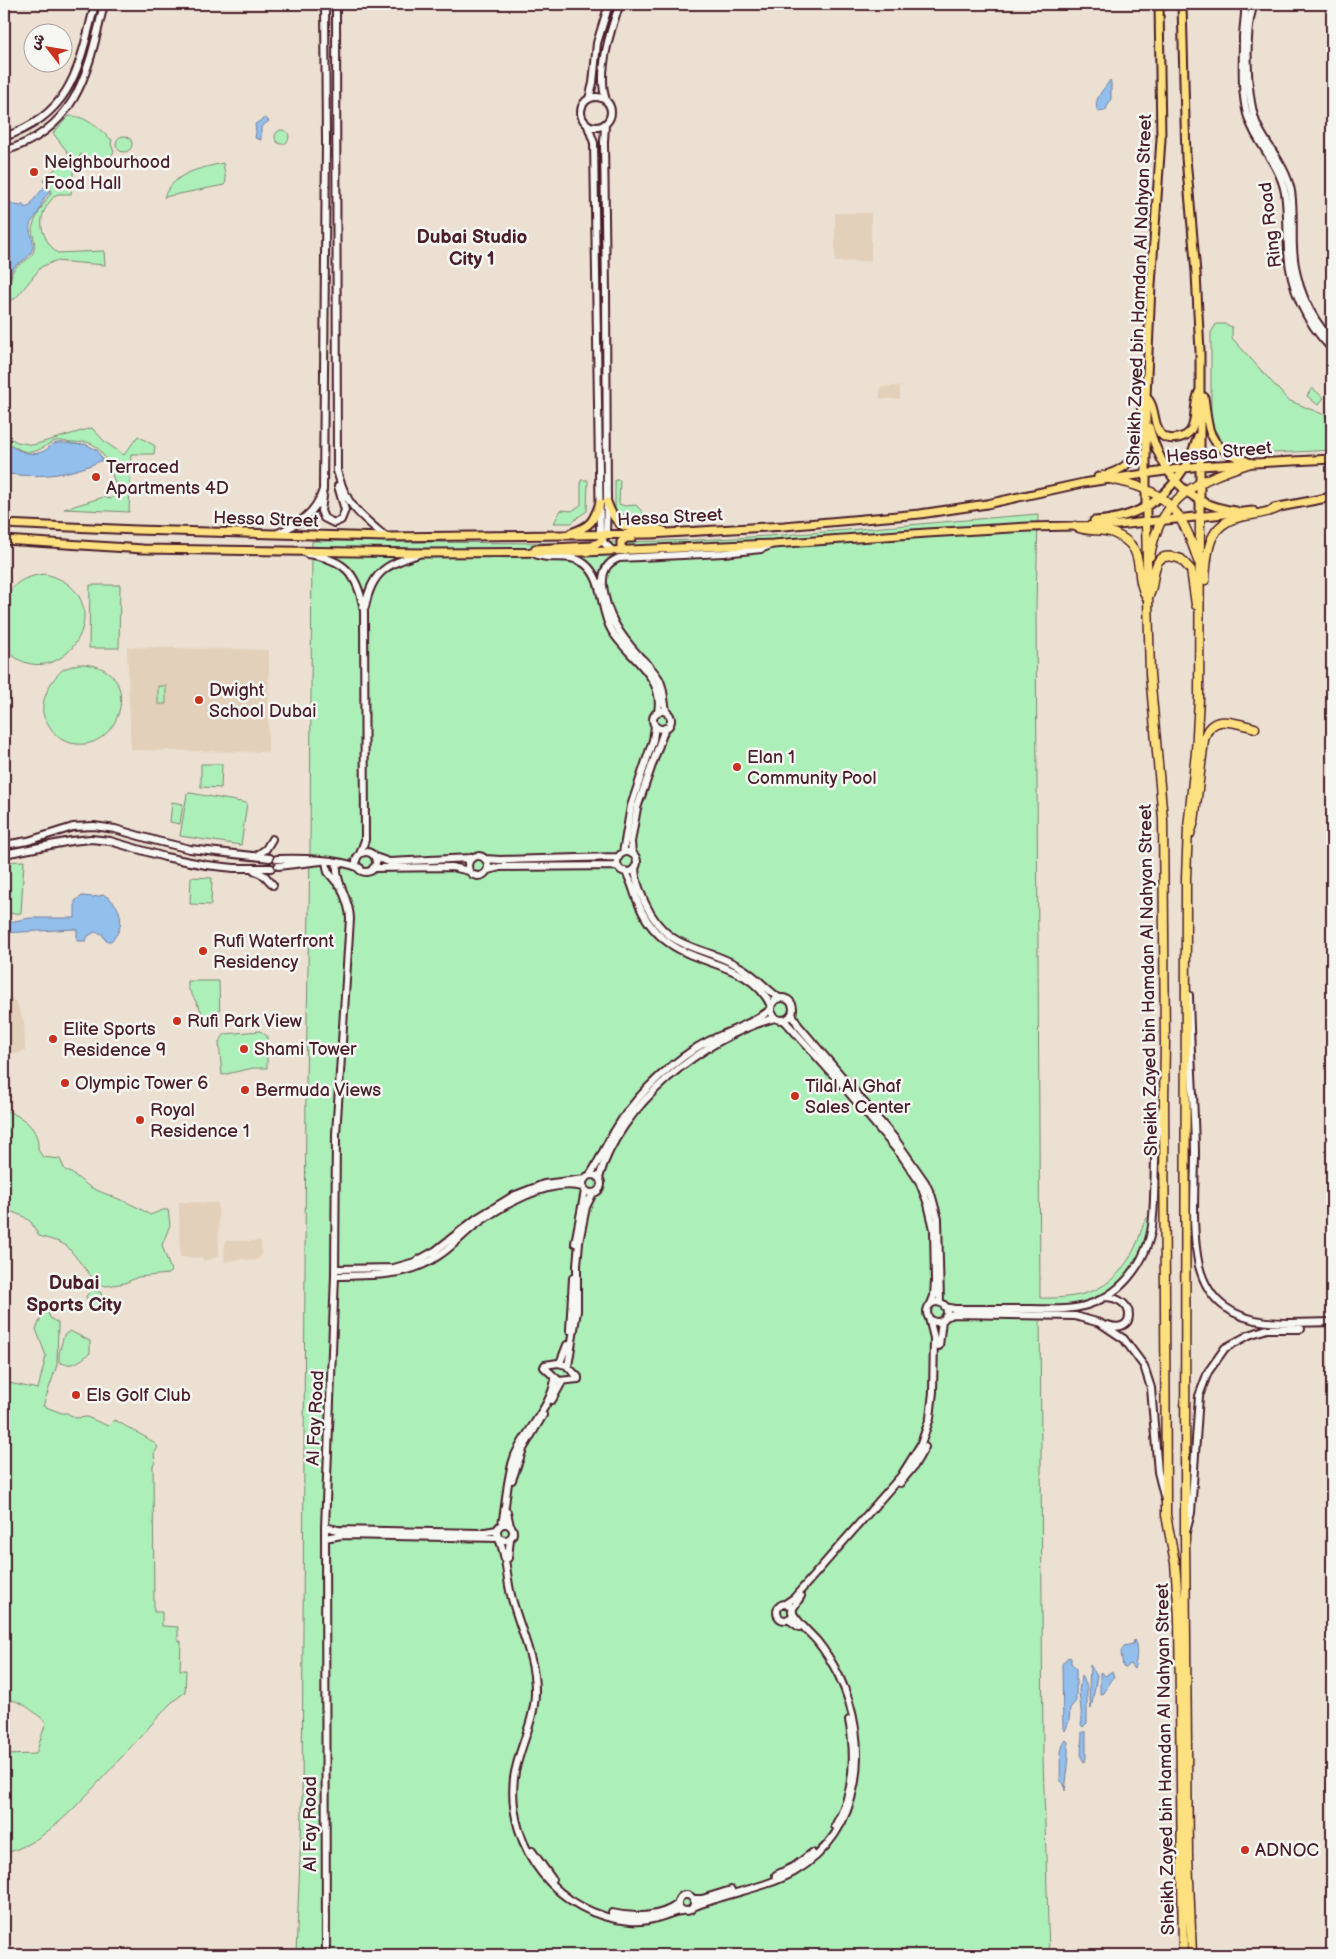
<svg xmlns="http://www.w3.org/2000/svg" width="1336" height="1959" font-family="'Balsamiq Sans','Playpen Sans Arabic',sans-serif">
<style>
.built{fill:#e3d0ba}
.green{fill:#adefb9;stroke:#7c8772}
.water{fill:#92bfec;stroke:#757f9f}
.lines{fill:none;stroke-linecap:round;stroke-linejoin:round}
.secondary-casing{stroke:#4a1f2b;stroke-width:10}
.primary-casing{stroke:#4a1f2b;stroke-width:11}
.highway-casing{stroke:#4a1f2b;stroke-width:11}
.secondary{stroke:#f6f6f2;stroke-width:6}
.primary{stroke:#fde080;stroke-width:7}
.highway{stroke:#fde080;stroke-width:8}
.poi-dot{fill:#c8321e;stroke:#f6f6f2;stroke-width:2}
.labels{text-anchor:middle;stroke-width:5;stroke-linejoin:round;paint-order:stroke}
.poi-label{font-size:18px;fill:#4a1f2b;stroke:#f6f6f2;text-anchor:start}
.street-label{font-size:18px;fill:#4a1f2b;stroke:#f6f6f2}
.neighbourhood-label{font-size:19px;font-weight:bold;fill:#4a1f2b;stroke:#f6f6f2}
</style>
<rect width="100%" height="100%" fill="#ebe0d1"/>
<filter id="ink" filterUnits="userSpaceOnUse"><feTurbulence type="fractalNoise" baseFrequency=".02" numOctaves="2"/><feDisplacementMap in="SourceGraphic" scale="10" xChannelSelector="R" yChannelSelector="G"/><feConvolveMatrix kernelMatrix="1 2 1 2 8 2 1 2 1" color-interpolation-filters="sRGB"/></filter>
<g filter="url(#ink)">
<path class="built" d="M 835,213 L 871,213 L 871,261 L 835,262 Z
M 900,386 L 900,399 L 880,399 L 880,387 Z
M 127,647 L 269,650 L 268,752 L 131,750 Z
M 4,993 L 16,1002 L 24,1022 L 25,1050 L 18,1054 L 4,1052 Z
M 179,1202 L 218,1203 L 219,1256 L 204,1261 L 202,1258 L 180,1257 Z
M 225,1241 L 261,1241 L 261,1256 L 255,1261 L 243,1259 L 224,1262 Z"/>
<path class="green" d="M 69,116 C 88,116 98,129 112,140 L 111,144 L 114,152 L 103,165 L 81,154 L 74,166 L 71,194 L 57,194 C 36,213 37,233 57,253 L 104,251 L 105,265 L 55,261 L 41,267 L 16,298 L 4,304 L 4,292 C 13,283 9,275 15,268 C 22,261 32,260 34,250 C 36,242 33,237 32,230 C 31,225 46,198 51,193 L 50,187 L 43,181 C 51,170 65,164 69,154 L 53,133 Z
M275 137a7 7 0 1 1 14 0a7 7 0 1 1-14 0Z
M116 144a8 8 0 1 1 16 0a8 8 0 1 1-16 0Z
M 223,163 L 226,181 L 224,185 L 164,197 C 175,172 198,169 223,163 Z
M 1216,324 L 1225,324 L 1232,327 L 1232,338 L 1288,400 L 1332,418 L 1332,450 L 1256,454 L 1235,452 L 1223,444 L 1211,423 L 1211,333 Z
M 1312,388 L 1324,398 L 1318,405 L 1307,396 Z
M 92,428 L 105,442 L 124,455 L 138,436 L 155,446 L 154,454 L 131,454 L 129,512 L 64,509 L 104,497 L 111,499 C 119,492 115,483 112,474 C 107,462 101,445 87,442 C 82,441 77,444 72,443 C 65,442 59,439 53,442 C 44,446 39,452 28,452 C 19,451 12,444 4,441 L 4,435 L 17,442 L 33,445 Z
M 581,480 L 588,480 L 587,511 L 578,517 L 572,523 L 554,523 L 561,510 L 572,511 L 581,505 Z
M 615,480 L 620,480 L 619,504 L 625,506 L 636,505 L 647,517 L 646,522 L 631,522 L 625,515 L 615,510 Z
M 1038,514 L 1036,608 L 1040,1298 C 1087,1299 1117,1289 1137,1243 C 1141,1235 1142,1221 1150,1215 C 1147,1261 1117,1298 1071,1306 C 1060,1307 1050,1306 1040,1307 L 1043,1758 L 1049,1955 L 296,1955 L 302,1811 L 306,1085 L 310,850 L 312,541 C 440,542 567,545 695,540 C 809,535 924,523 1038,514 Z
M 45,574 C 116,591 78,677 27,663 C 17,660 9,654 4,644 C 4,606 0,579 45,574 Z
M 90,585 L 120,585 L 119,648 L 89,648 Z
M 78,664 C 146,663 123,749 77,744 C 66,743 58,739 52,730 C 49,725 44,719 43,713 C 41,699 52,677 64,669 C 68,667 73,666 78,664 Z
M 158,686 L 166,686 L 166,704 L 158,704 Z
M 201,764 L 222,764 L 221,788 L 201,787 Z
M 190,793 L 247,803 L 241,845 L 180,836 L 187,794 Z
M 172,802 L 183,804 L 180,824 L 170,822 Z
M 24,861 L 21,913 L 4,914 L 4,862 Z
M 191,877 L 212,878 L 211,905 L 190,904 Z
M 188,981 L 219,981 L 220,1025 L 210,1026 L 188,988 Z
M 260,1031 L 267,1036 L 267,1068 L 253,1068 L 222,1075 L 219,1042 L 225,1034 Z
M 4,1110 C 22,1116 40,1128 38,1150 L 43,1157 L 60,1159 L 65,1170 C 76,1174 83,1184 94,1189 C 114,1198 131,1202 150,1215 L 163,1210 L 168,1210 L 170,1225 L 162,1245 L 171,1271 L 168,1274 L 138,1277 L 125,1283 L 107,1286 L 90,1283 L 91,1276 L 67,1246 L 59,1242 L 39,1236 L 31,1222 L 23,1216 L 4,1209 Z
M 92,1290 L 100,1292 L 103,1297 L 96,1309 L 92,1309 L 86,1296 Z
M 45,1310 L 48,1312 L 50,1318 L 58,1323 L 57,1365 L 43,1406 L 62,1413 L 67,1413 L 76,1418 L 87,1417 L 108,1426 L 114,1420 C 121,1423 126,1427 133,1430 C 144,1437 148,1437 158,1447 L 154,1454 L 155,1463 L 153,1465 L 154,1612 L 162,1612 L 162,1626 L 178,1627 L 178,1641 L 181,1641 L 180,1670 L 186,1670 L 185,1692 L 171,1703 C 150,1726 129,1749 108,1772 C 77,1805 49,1840 4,1854 L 4,1755 L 36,1754 L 46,1722 C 33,1711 22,1700 4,1699 L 4,1382 L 38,1389 L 46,1356 L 36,1329 Z
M 70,1331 L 90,1341 L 90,1353 C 80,1361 72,1368 59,1362 L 59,1353 L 64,1335 Z"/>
<path class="water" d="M 1110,80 L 1111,82 L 1111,99 L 1105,111 L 1098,112 C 1092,99 1104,90 1110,80 Z
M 265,118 L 269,121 L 261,127 L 261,140 L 255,138 L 256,132 L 255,124 Z
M 46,185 L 49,188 L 49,193 C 42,199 42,205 38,213 C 35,219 28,223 30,230 C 31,237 35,242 32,250 C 29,260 19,261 13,268 C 8,275 11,283 4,289 L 4,198 L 15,205 L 21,206 L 23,204 L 25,208 L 32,205 L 31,203 Z
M 4,442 C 17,449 28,458 44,451 C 49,448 52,444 57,443 C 67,442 75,446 85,444 L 97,450 L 103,460 C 70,475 44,478 8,474 L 9,469 L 4,464 Z
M 104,895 C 122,904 127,927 111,941 L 106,941 L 102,934 L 95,932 L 88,936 L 86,941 L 77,941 L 77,930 L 75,929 L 4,933 L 4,923 L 30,918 L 75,918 L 75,901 L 82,896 L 93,897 Z
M 1134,1640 C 1138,1646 1137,1660 1134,1669 L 1130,1664 L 1126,1668 L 1123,1667 L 1121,1652 L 1124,1646 L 1133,1644 Z
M 1068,1657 L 1071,1658 L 1071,1663 L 1076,1669 L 1076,1701 L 1070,1708 L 1069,1721 L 1065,1731 L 1063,1729 L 1062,1664 Z
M 1090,1665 L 1097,1676 L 1091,1709 L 1089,1689 Z
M 1112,1671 L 1114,1677 L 1103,1693 L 1100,1694 L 1100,1672 L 1105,1676 Z
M 1081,1676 L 1086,1684 L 1087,1689 L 1087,1723 L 1083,1727 L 1081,1725 L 1082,1720 L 1079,1691 Z
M 1082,1732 L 1086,1732 L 1086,1758 L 1084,1762 L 1081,1757 Z
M 1066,1740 L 1068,1742 L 1068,1756 L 1069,1758 L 1065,1791 L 1064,1784 L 1060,1780 C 1061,1768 1058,1749 1066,1740 Z"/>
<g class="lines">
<g class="secondary-casing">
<path id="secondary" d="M 336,4 L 337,471 C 347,507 359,514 386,537
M 1245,4 C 1246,15 1243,26 1243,38 C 1243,62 1241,91 1247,114 C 1255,143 1280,163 1285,193 C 1288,212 1287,232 1288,251 C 1290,290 1305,321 1332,349
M 1254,4 C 1244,31 1246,101 1258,127 C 1269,149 1286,166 1291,191 C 1294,210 1292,230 1293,248 C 1295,284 1308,315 1332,341
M581 112a15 15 0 1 1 30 0a15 15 0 1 1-30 0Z
M 589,99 L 593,83 L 597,43 L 609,4
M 606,100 C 597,73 610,30 620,4
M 605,125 L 604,142 L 606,291 L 607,502 L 606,534
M 588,126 L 594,143 L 600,535 L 604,543 L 613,551
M 4,137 C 73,114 79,66 95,4
M 4,151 C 79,129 88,70 104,4
M 323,496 L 321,511 L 324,518 L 334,523 L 341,520 L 345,510 L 338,486
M 276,534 C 298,524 315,515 323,490 L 326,141 L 325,4
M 533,553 C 550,562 570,552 585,564 C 605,580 599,611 612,631 C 628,658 665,675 658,712
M 307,554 C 345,559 358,574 364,611 L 365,840 L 360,854
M 365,607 C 372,571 386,565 419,554
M653 720a9 9 0 1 1 18 0a9 9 0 1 1-18 0Z
M 667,713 C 663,702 665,690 659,679 C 654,670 646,663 639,656 C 620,635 606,615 603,585 C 602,572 606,563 619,558 L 724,553 L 761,549 L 773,544
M 4,845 L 28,841 L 73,827 L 94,826 L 115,829 L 157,841 L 190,849 L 270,858
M356 862a10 10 0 1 1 20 0a10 10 0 1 1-20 0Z
M617 862a10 10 0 1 1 20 0a10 10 0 1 1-20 0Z
M 623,853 L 631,806 L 653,740 L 655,726
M 4,854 L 71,841 L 91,839 L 110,841 L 165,857 L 206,865 L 234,868 L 271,868
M 632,854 L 631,842 L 637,808 L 665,728
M468 866a10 10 0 1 1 20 0a10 10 0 1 1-20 0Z
M 256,856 L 266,849 L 272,839
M 375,857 L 389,862 L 471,858
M 277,859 C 301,858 338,859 360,868
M 485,859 L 500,860 L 618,857
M 326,862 L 328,872 L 338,884
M 278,866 L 321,861
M 635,867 C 635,879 640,892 645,903 C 668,953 701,944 740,967 C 755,975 765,988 779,998
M 373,868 L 452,867 L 469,871
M 254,870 L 265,876 L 273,885
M 488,870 L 500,867 L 618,866
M 625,871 C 631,879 633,890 637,900 C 643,916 652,930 665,940 C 698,967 751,962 771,1006
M 1189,995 C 1190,1047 1194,1099 1195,1151 C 1195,1189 1191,1229 1199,1266 C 1203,1281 1211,1297 1225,1307 C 1255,1329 1297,1322 1332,1322
M771 1009a11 11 0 1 1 22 0a11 11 0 1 1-22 0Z
M 792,1014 L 798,1025 L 895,1139 L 925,1182 L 932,1197 L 938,1219 L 940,1303
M 784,1020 L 845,1088 L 902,1156 L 919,1181 L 928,1204 L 934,1229 L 935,1281 L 934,1296 L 931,1304
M583 1184a9 9 0 1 1 18 0a9 9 0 1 1-18 0Z
M 590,1175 C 599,1162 605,1146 614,1132 C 634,1098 663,1070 696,1048 C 719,1033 749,1027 770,1010
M 599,1178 C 619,1105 704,1037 775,1018
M 575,1243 L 585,1191
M 336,1269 L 394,1268 L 415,1262 L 435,1251 L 477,1218 L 513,1196 L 544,1184 L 585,1179
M 335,1276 C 364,1275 395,1277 422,1265 C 443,1256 457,1240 474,1226 C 501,1206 548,1178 583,1187
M 1105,1297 C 1138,1298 1135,1335 1108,1325
M927 1312a10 10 0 1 1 20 0a10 10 0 1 1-20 0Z
M 945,1307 L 954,1309 C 980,1309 1005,1309 1031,1309 C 1049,1309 1069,1311 1087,1305 C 1126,1293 1151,1255 1153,1216 C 1156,1184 1152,1135 1163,1106
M 945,1317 L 954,1314 L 1075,1316 L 1100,1323 L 1124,1339 L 1144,1366 L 1151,1388 L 1158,1472 L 1165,1500
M 570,1330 L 573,1278
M 939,1346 L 942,1320
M 558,1363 L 566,1365 L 578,1377 L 578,1379 L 559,1381 L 544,1367 L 545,1365 Z
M 560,1363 L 567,1345
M 568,1366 L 577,1311 L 577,1265 L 579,1242 L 586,1207 L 593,1193
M 552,1400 L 562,1382
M 512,1480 L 523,1449 L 543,1415
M 900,1483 L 914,1466 L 925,1447
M 507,1512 L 510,1526
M497 1532a8 8 0 1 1 16 0a8 8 0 1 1-16 0Z
M 502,1524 C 507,1501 506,1478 515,1455 C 526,1431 552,1405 555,1379
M 325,1527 L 338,1530 L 480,1533 L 497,1530
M 1186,1532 L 1191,1513 L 1199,1396 L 1208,1372 L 1225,1348 L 1249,1335 L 1267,1329 L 1301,1329
M 325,1538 L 342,1535 L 499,1538
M 499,1539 C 507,1556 506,1576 511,1595 C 519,1628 536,1658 535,1694 C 534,1724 518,1749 514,1778 C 506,1848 559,1916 630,1921 C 641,1922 651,1920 660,1917 C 668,1915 674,1911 682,1911
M 508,1558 L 510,1539
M 785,1604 L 794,1598 L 901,1476 L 921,1444 L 930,1418 L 933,1392 L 934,1338 L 929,1318
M777 1612a8 8 0 1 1 16 0a8 8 0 1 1-16 0Z
M 792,1610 L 801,1596
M 788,1619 L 799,1627
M 835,1826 C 854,1794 856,1756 849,1720
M 532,1851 L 552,1879
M 776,1875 L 795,1866 L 812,1853
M678 1903a8 8 0 1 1 16 0a8 8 0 1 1-16 0Z
M 693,1899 L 702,1899 L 731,1890
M 693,1907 C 726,1893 763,1889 794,1872 C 863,1833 871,1743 839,1676 C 833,1664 826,1652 817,1641 C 809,1632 798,1623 792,1612
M 612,1913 C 633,1918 660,1918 678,1904
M 326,1955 L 325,1527 L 335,1276 L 336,1134 L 350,919 C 350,898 335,884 337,863"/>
</g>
<g class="primary-casing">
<path id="primary" d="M 1182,4 L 1186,158 L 1196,273 L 1200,352 L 1200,517
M 1146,397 C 1160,408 1148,444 1178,438 C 1183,437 1188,435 1191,430 C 1197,420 1193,404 1199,392
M 1204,397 C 1208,422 1205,441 1232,455 C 1238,458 1244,459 1250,463
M 1149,427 C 1162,473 1186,505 1236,511
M 1098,477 C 1125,471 1139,460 1140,430 C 1140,420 1140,409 1144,400
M 607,502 C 622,544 636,519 664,531
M 1274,508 L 1332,497
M 1094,521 C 1148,518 1182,487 1198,436
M 1146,523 L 1146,397 L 1151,285 L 1161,139 L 1159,4
M 4,524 L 136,530 L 386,537 L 651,534 L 784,526 L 920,514 L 987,504 L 1083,483 L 1199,466 L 1332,459
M 571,533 C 591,526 593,522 600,503
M 4,540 L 143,549 L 424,553 L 584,552 L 773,544 L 927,533 L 1029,527 L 1118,525 L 1253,511
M 535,549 L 592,546 L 600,542 L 606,534
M 625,551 L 621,547 L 621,542 L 626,538 L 632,538"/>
</g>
<g class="highway-casing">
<path id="highway" d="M 1110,479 C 1165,489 1182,509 1198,561
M 1146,523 L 1150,674 L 1163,819 L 1165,1042 L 1164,1102 L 1166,1502 L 1166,1515 L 1175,1563 L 1179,1616 L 1183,1955
M 1075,526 C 1086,533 1101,528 1113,533 C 1150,548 1132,574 1147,598 C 1159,586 1145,546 1181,559 L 1191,570 L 1196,605
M 1150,556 C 1160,496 1198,480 1251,463
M 1205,580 C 1207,553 1207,524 1240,517 C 1253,514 1266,514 1278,508
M 1190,834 L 1194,822 L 1204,740 C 1210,712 1236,723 1255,728
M 1192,1955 L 1188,1856 L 1185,1533 L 1186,878 L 1188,828 L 1196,752 L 1199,698 L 1200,517"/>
</g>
<use href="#secondary" class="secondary"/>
<use href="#primary" class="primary"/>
<use href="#highway" class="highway"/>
</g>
</g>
<g class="poi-dot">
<circle cx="34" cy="172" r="5"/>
<circle cx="96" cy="477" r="5"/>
<circle cx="199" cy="700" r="5"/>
<circle cx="737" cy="767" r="5"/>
<circle cx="203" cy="951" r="5"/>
<circle cx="177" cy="1021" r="5"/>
<circle cx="53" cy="1039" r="5"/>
<circle cx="244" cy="1049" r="5"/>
<circle cx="65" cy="1083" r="5"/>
<circle cx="245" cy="1090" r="5"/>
<circle cx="795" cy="1096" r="5"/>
<circle cx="140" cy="1120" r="5"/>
<circle cx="76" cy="1395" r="5"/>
<circle cx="1245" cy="1850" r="5"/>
</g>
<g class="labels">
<g class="poi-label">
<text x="44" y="168">Neighbourhood<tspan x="44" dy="21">Food Hall</tspan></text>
<text x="106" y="473">Terraced<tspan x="106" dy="21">Apartments 4D</tspan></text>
<text x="209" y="696">Dwight<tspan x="209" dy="21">School Dubai</tspan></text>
<text x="747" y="763">Elan 1<tspan x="747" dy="21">Community Pool</tspan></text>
<text x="213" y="947">Rufi Waterfront<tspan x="213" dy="21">Residency</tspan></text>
<text x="187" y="1027">Rufi Park View</text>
<text x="63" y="1035">Elite Sports<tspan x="63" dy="21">Residence 9</tspan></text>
<text x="254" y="1055">Shami Tower</text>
<text x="75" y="1089">Olympic Tower 6</text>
<text x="805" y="1092">Tilal Al Ghaf<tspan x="805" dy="21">Sales Center</tspan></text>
<text x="255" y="1096">Bermuda Views</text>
<text x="150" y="1116">Royal<tspan x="150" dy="21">Residence 1</tspan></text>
<text x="86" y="1401">Els Golf Club</text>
<text x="1255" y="1856">ADNOC</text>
</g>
<g class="street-label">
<text transform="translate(1270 225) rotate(-97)" y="6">Ring Road</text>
<text transform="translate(1139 290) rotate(-88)" y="6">Sheikh Zayed bin Hamdan Al Nahyan Street</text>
<text transform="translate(1219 452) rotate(-5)" y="6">Hessa Street</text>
<text transform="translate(670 517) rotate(-3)" y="6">Hessa Street</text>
<text transform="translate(266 519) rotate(2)" y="6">Hessa Street</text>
<text transform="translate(1148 980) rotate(-91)" y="6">Sheikh Zayed bin Hamdan Al Nahyan Street</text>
<text transform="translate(315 1418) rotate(-87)" y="6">Al Fay Road</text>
<text transform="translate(1165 1759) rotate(-91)" y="6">Sheikh Zayed bin Hamdan Al Nahyan Street</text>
<text transform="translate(310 1824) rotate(-90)" y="6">Al Fay Road</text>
</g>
<g class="neighbourhood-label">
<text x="472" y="243">Dubai Studio<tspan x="472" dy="22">City 1</tspan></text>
<text x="74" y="1289">Dubai<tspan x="74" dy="22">Sports City</tspan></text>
</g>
</g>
<rect width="1336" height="1959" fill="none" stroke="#f6f6f2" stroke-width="20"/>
<rect x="10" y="10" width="1316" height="1939" fill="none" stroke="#4a1f2b" stroke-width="2" filter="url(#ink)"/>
<g transform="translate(48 48) rotate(301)"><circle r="24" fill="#f6f6f2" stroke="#b1a0a2"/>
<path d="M0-4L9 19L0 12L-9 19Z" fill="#c8321e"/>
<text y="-8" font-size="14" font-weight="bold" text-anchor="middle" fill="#4a1f2b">ش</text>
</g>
</svg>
